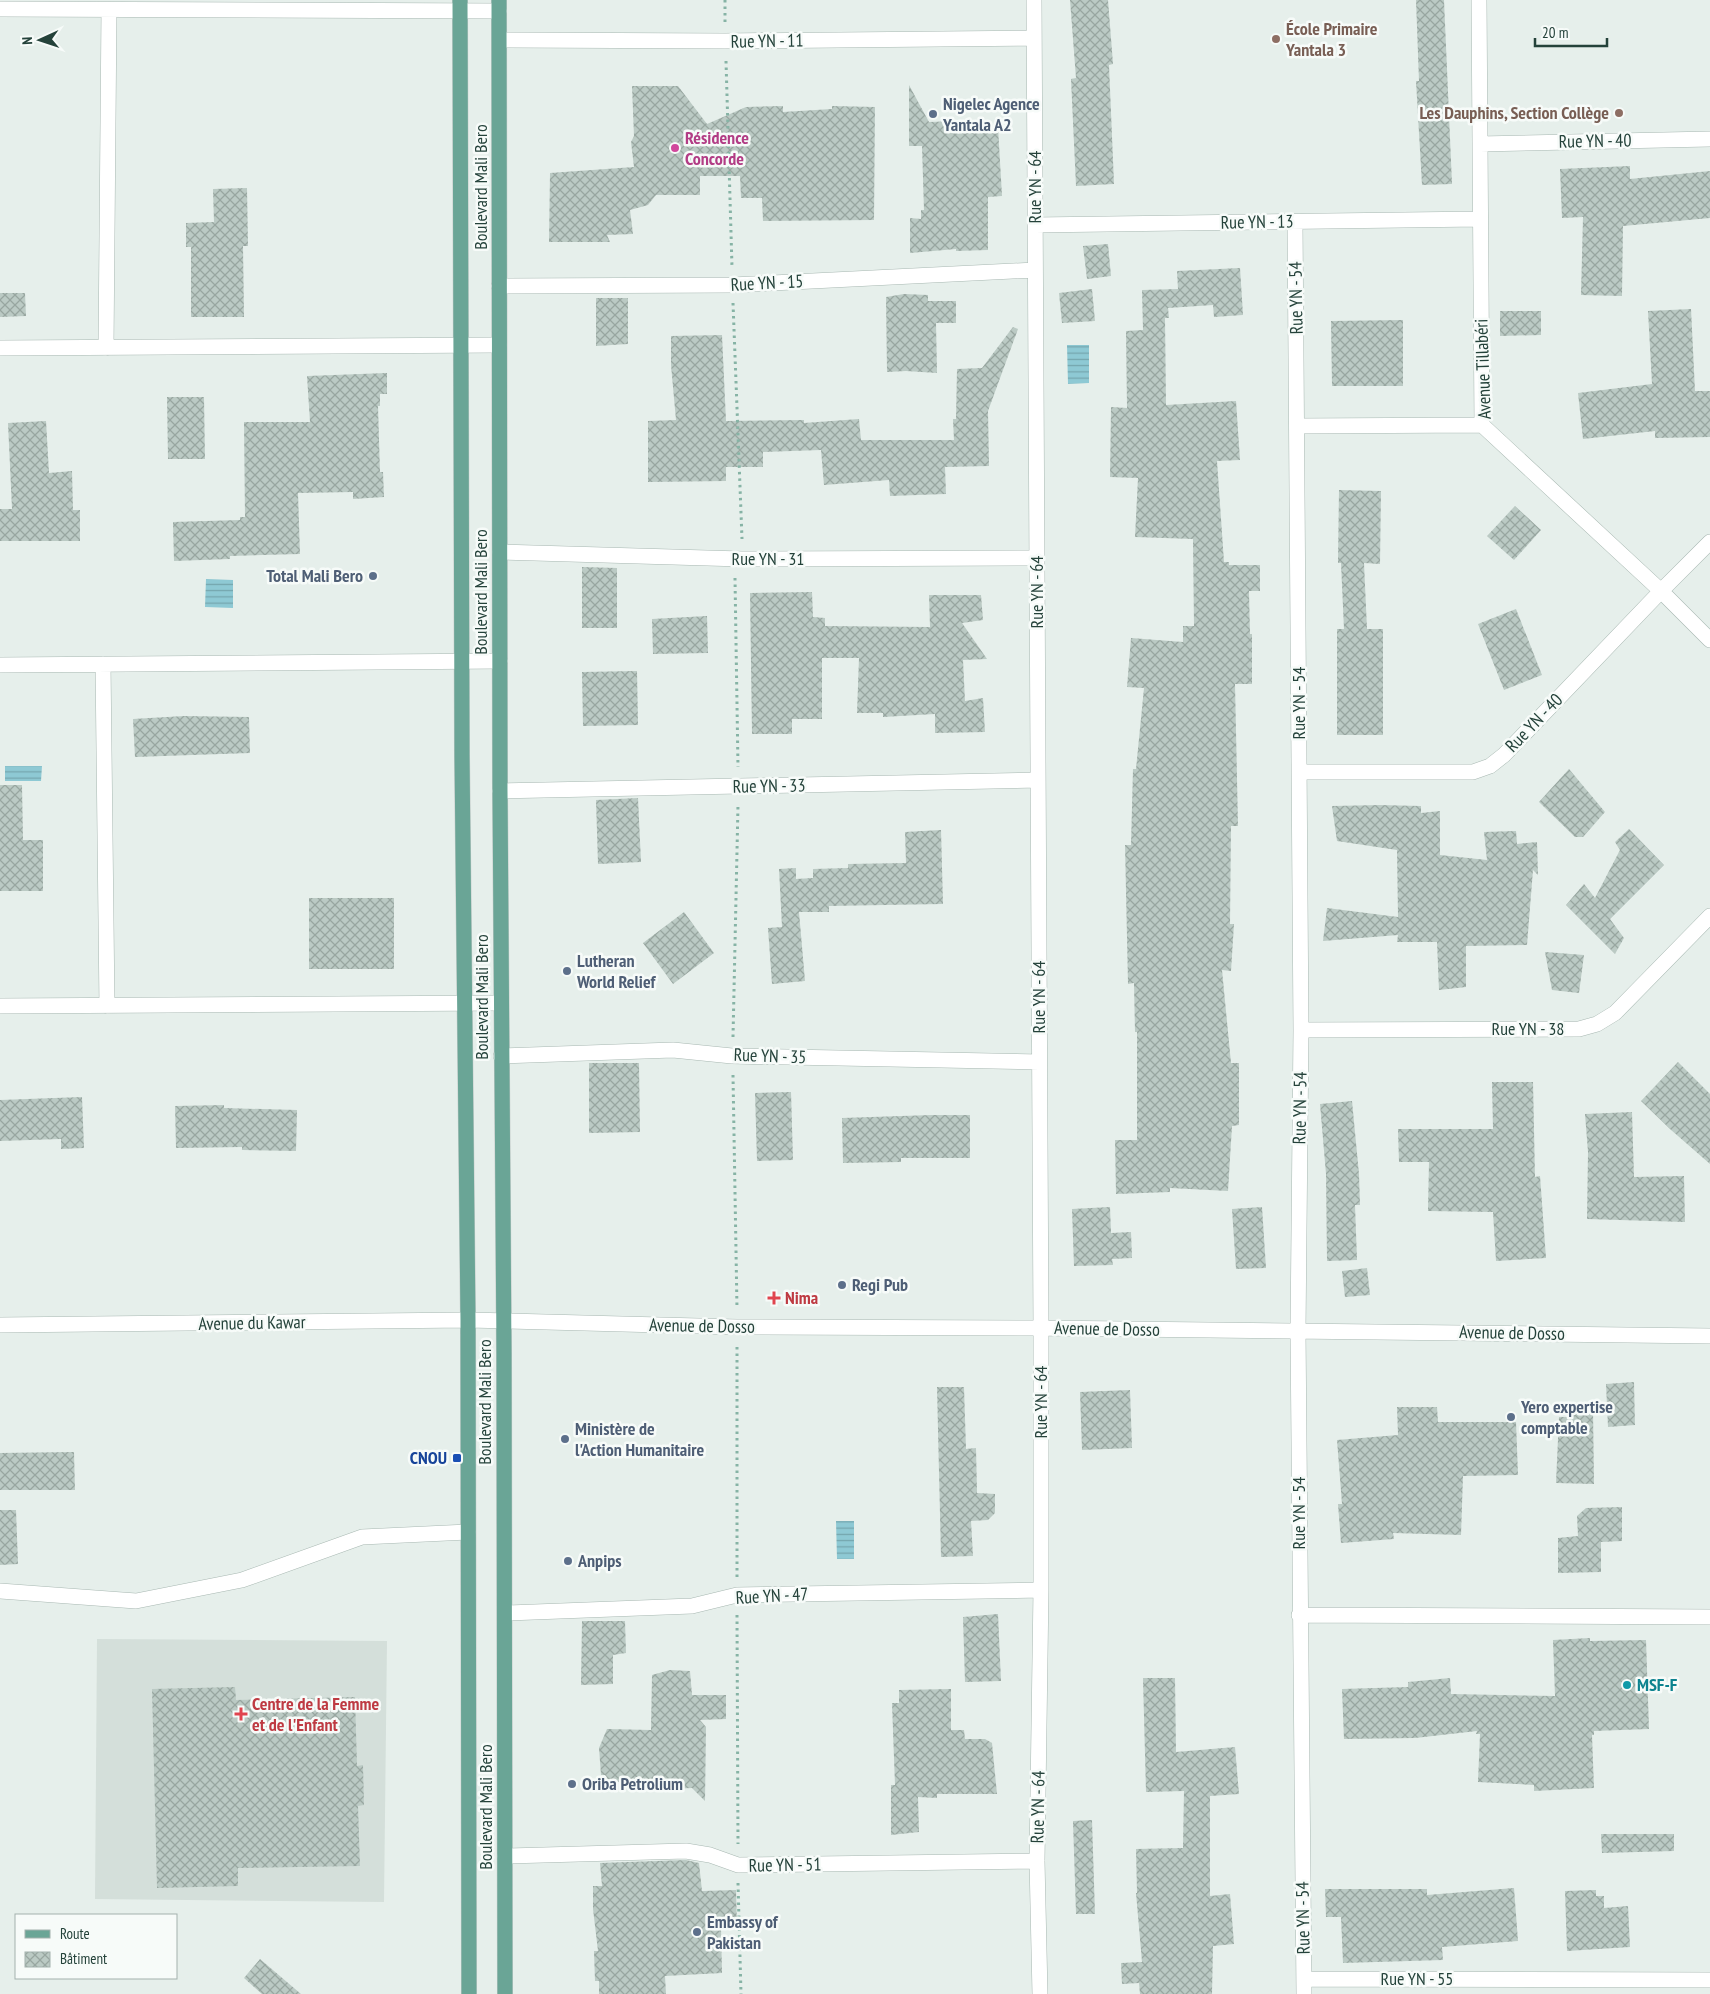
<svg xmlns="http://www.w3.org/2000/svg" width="1710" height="1994" font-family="'PT Sans Narrow',sans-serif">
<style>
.built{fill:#d4dfda}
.water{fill:url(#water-rules)}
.building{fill:url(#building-cross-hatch)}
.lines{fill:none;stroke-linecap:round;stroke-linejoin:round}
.minor-casing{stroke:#a8b8b2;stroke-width:16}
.major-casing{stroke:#c2cac8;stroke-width:16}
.path{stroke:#86b3a5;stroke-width:3;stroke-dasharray:2.5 4;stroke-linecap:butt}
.minor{stroke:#fff;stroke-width:15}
.major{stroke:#6aa596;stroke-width:15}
.education-dot{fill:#8d6e63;stroke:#f7fbf9;stroke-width:2}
.service-dot{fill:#5c6f8a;stroke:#f7fbf9;stroke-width:2}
.hotel-dot{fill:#d1479c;stroke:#f7fbf9;stroke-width:2}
.health-dot{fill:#e0444e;stroke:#f7fbf9;stroke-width:2}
.transit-dot{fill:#1a4fb4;stroke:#f7fbf9;stroke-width:2}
.culture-dot{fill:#0f9aa8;stroke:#f7fbf9;stroke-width:2}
.labels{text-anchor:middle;stroke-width:5;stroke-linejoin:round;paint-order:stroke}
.education-label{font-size:18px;font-weight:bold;fill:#785e54;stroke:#f7fbf9;text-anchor:start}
.street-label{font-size:18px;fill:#24423a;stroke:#f7fbf9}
.service-label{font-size:18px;font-weight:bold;fill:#4e5e75;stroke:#f7fbf9;text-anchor:start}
.hotel-label{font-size:18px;font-weight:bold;fill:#b23c85;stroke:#f7fbf9;text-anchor:start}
.health-label{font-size:18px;font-weight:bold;fill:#be3a42;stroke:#f7fbf9;text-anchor:start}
.transit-label{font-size:18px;font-weight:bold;fill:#164399;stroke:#f7fbf9;text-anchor:end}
.culture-label{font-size:18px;font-weight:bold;fill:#0d838f;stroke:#f7fbf9;text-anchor:start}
</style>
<defs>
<pattern id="water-rules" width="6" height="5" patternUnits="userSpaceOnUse" patternTransform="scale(1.25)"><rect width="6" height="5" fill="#8ec9d4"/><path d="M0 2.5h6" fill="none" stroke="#74a5ad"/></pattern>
<pattern id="building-cross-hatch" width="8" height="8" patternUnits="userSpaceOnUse" patternTransform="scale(1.25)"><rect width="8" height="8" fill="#bbcac4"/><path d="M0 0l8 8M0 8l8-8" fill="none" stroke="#98a6a0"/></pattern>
</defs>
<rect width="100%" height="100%" fill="#e6efeb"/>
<path class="built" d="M 97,1639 L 387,1641 L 384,1902 L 95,1899 Z"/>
<path class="water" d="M 1067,345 L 1089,345 L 1089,383 L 1068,384 Z
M 206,579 L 233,580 L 233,608 L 205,607 Z
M 5,766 L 42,766 L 41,781 L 5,781 Z
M 836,1521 L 854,1521 L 854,1559 L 837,1559 Z"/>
<path class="building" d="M 1070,0 L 1108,0 L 1113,64 L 1109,65 L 1114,184 L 1076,186 L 1071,79 L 1076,78 Z
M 1416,0 L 1444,0 L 1452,184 L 1422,185 L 1416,81 L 1419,81 Z
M 909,85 L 929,122 L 956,121 L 969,132 L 987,132 L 998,127 L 1002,196 L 988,197 L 988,250 L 956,251 L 956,249 L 910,253 L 910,218 L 921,219 L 921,210 L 924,210 L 922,146 L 909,146 Z
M 632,86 L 678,86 L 707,124 L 746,107 L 783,106 L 783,112 L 832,109 L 832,106 L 875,107 L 874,220 L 763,221 L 762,198 L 741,198 L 740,176 L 700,176 L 700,195 L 656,195 L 648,205 L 630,210 L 633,234 L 607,235 L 610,242 L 549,242 L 550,173 L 634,167 L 631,142 L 634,136 Z
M 1630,166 L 1630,179 L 1710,171 L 1710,218 L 1623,226 L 1622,296 L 1581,295 L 1583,217 L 1562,218 L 1560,169 Z
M 247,188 L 248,246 L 243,246 L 244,317 L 191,317 L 191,247 L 186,247 L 186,223 L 214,222 L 213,189 Z
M 1108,244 L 1111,276 L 1087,279 L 1083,246 Z
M 1240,268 L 1243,315 L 1214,317 L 1213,305 L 1168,308 L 1169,318 L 1165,318 L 1166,405 L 1236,401 L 1240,460 L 1217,461 L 1224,562 L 1229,562 L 1229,565 L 1260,565 L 1260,591 L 1249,591 L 1250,634 L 1252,634 L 1252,684 L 1235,684 L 1238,826 L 1231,826 L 1230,924 L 1234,924 L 1231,971 L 1222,970 L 1231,1063 L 1239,1063 L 1239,1125 L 1232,1126 L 1228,1191 L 1170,1188 L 1170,1192 L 1116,1194 L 1115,1140 L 1137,1140 L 1137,1032 L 1135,1032 L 1134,983 L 1128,984 L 1125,845 L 1131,845 L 1133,769 L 1136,769 L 1144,688 L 1127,687 L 1131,638 L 1183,642 L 1183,626 L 1194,626 L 1193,539 L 1135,537 L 1138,478 L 1110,477 L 1111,407 L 1127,408 L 1126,331 L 1143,330 L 1142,290 L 1178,289 L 1177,271 Z
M 1092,289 L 1095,321 L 1062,323 L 1059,293 Z
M 0,293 L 25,293 L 26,316 L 0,317 Z
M 904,294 L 928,295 L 928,301 L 956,301 L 956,323 L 936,323 L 937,373 L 906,371 L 887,372 L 886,297 Z
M 596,298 L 628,298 L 628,344 L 596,346 Z
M 1691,309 L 1695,391 L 1710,391 L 1710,437 L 1655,438 L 1655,431 L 1583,439 L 1578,393 L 1652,384 L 1648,311 Z
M 1500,311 L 1541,311 L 1541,335 L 1500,336 Z
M 1403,320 L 1403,386 L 1332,386 L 1331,321 Z
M 1013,327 L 1018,329 L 988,411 L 989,466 L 945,467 L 946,494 L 890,496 L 889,480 L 824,485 L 821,450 L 763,452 L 763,467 L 726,467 L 726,481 L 648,482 L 648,421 L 676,420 L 671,365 L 671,336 L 722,335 L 726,421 L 804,420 L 804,423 L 859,419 L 861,440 L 954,440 L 953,419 L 956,419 L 957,369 L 982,368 Z
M 387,373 L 387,394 L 380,394 L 380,406 L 378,406 L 380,472 L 383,472 L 384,497 L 353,499 L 353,492 L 298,493 L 300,554 L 230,556 L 230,559 L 174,561 L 173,522 L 240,520 L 240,517 L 245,517 L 244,422 L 310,422 L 307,376 Z
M 167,397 L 204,397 L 205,459 L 168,459 Z
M 46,421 L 49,473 L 72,471 L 73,510 L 80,510 L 80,541 L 0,541 L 0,509 L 12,509 L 8,423 Z
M 1339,490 L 1381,491 L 1380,564 L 1364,563 L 1367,629 L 1383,629 L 1383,735 L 1337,735 L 1337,629 L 1344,629 L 1341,563 L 1338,563 Z
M 1515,506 L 1541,530 L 1514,560 L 1487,536 Z
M 582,567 L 617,568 L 617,628 L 582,628 Z
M 812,592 L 813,617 L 825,618 L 825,626 L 930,627 L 929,595 L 981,595 L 983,620 L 962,623 L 987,659 L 963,660 L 965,701 L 983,698 L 985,732 L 935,733 L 935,714 L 883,717 L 883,713 L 857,713 L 859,658 L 822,658 L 822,719 L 792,719 L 792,734 L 752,734 L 750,593 Z
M 1516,609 L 1542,675 L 1504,690 L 1478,624 Z
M 707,616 L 708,653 L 653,654 L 652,619 Z
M 637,671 L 638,725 L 583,726 L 582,672 Z
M 184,716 L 249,717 L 250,753 L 135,757 L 133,719 Z
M 1569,769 L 1605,812 L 1583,837 L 1575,837 L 1539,802 Z
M 0,785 L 22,785 L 23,840 L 43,840 L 43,891 L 0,891 Z
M 638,798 L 641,862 L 598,864 L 596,800 Z
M 1380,805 L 1421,806 L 1421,813 L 1440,811 L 1440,855 L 1487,860 L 1484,832 L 1516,831 L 1517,844 L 1537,842 L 1538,875 L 1533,870 L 1527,945 L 1466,946 L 1466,987 L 1439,990 L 1437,942 L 1397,942 L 1398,935 L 1323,941 L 1327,908 L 1398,917 L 1397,850 L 1337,841 L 1332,806 Z
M 1629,829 L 1664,865 L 1610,919 L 1624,938 L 1615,954 L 1566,905 L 1584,884 L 1595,898 L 1620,850 L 1615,842 Z
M 941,830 L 943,904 L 829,906 L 829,912 L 799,912 L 805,981 L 772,984 L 768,928 L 782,927 L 779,869 L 796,868 L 796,879 L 813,878 L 813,869 L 848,868 L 848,864 L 906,863 L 905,832 Z
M 309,898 L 394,898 L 394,969 L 309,969 Z
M 684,912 L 714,953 L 673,984 L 643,943 Z
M 1545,952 L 1584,955 L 1579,993 L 1552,990 Z
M 1678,1062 L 1710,1094 L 1710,1164 L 1670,1129 L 1641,1101 Z
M 589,1063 L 639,1063 L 640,1132 L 589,1133 Z
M 1492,1082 L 1533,1082 L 1535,1177 L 1540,1176 L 1546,1258 L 1496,1261 L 1493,1212 L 1428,1211 L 1429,1162 L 1399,1162 L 1398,1129 L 1493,1129 Z
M 791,1092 L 793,1160 L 757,1161 L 755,1093 Z
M 82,1097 L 84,1148 L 61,1149 L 61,1139 L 0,1141 L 0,1100 Z
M 1352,1101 L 1359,1174 L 1360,1205 L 1355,1205 L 1357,1260 L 1327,1261 L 1326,1174 L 1320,1104 Z
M 224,1105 L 224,1108 L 297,1110 L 296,1151 L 242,1150 L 242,1147 L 176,1148 L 175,1106 Z
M 1632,1112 L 1634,1177 L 1684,1176 L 1685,1222 L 1587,1219 L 1588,1152 L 1585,1114 Z
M 931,1115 L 970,1115 L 970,1158 L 901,1158 L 901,1162 L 843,1163 L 842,1118 Z
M 1110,1207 L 1111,1233 L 1131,1232 L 1132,1258 L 1112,1259 L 1113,1265 L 1074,1266 L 1072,1209 Z
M 1262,1207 L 1266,1268 L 1236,1269 L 1232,1209 Z
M 1367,1268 L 1370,1295 L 1345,1297 L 1342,1271 Z
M 1634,1382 L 1635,1425 L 1608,1427 L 1606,1384 Z
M 937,1387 L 964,1387 L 966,1449 L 976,1448 L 977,1493 L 995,1494 L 995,1513 L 988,1520 L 971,1521 L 973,1556 L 941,1557 Z
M 1130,1390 L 1132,1448 L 1082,1450 L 1080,1392 Z
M 1397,1407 L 1437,1407 L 1438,1422 L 1516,1422 L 1518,1475 L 1463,1476 L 1461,1535 L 1393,1533 L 1394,1539 L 1341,1543 L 1338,1504 L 1342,1504 L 1337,1440 L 1398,1435 Z
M 1568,1410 L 1593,1410 L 1594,1484 L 1556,1483 L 1559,1417 L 1569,1417 Z
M 74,1452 L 75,1490 L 0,1490 L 0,1453 Z
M 1622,1507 L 1622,1541 L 1601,1542 L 1601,1572 L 1558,1573 L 1558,1538 L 1578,1536 L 1577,1516 L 1586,1508 Z
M 0,1510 L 16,1510 L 18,1564 L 0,1565 Z
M 998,1614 L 1001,1681 L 965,1682 L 963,1617 Z
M 582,1621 L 625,1621 L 626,1653 L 613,1655 L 613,1684 L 581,1685 Z
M 1590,1638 L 1590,1641 L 1646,1640 L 1649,1729 L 1594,1731 L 1594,1735 L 1592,1735 L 1594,1788 L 1534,1791 L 1534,1785 L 1478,1782 L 1480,1734 L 1476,1734 L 1477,1731 L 1415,1738 L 1344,1739 L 1342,1689 L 1408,1687 L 1408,1682 L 1450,1678 L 1451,1694 L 1555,1696 L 1553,1640 Z
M 670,1670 L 690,1671 L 692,1695 L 726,1695 L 726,1719 L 700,1720 L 706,1727 L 705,1801 L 692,1788 L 645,1790 L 645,1781 L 609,1782 L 605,1775 L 601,1775 L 599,1748 L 607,1729 L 651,1730 L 652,1675 Z
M 1143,1678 L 1175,1678 L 1176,1752 L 1235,1747 L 1239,1794 L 1210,1796 L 1210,1896 L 1230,1894 L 1234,1944 L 1213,1946 L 1212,1994 L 1140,1994 L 1139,1983 L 1122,1984 L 1121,1963 L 1142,1962 L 1136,1893 L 1137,1893 L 1136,1849 L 1183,1848 L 1184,1791 L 1146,1792 Z
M 235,1687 L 236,1700 L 355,1697 L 357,1766 L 363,1765 L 364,1805 L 358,1806 L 360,1866 L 238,1868 L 238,1886 L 157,1888 L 152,1689 Z
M 951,1689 L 951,1730 L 964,1730 L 965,1739 L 985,1739 L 992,1743 L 997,1794 L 937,1794 L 937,1798 L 918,1797 L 919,1832 L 891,1835 L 891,1785 L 895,1785 L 892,1703 L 899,1703 L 899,1690 Z
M 1092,1820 L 1095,1914 L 1076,1914 L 1073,1821 Z
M 1601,1834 L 1674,1834 L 1674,1851 L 1602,1853 Z
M 686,1860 L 699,1863 L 702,1891 L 736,1890 L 737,1927 L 721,1928 L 722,1973 L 665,1976 L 666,1994 L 599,1994 L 599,1981 L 595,1981 L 594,1951 L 598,1951 L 593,1909 L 593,1886 L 602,1886 L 600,1863 Z
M 1514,1888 L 1518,1941 L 1442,1947 L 1443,1960 L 1343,1963 L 1341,1917 L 1326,1917 L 1325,1889 L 1427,1889 L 1427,1895 Z
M 1596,1890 L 1596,1896 L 1604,1896 L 1604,1908 L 1628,1906 L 1630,1947 L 1567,1951 L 1565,1891 Z
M 260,1959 L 301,1994 L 262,1994 L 244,1978 Z"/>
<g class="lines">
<g class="minor-casing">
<path id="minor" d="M 1034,0 L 1041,1328 L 1041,1590 L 1037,1861 L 1040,1994
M 1479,0 L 1482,425 L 1661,591 L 1710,640
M 0,9 L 499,11
M 501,40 L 725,41 L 1034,38
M 1480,144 L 1710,139
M 1295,222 L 1301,1030 L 1298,1331 L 1304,1994
M 1035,225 L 1480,219
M 499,286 L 732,285 L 1035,270
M 0,348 L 499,345
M 106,348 L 109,10
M 1297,426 L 1482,425
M 500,552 L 742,559 L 1037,558
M 103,664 L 107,1006
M 0,665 L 500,661
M 1299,772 L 1473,772 L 1490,766 L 1504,755 L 1661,591 L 1710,542
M 500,791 L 1038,780
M 0,1006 L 500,1003
M 1301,1030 L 1579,1029 L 1597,1024 L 1615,1013 L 1710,916
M 501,1056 L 673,1050 L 732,1056 L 1039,1062
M 0,1325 L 468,1320 L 737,1327 L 1041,1328 L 1710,1336
M 0,1591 L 136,1601 L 242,1580 L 362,1537 L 468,1532
M 505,1613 L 692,1606 L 737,1595 L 1041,1590
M 1299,1615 L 1710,1617
M 505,1856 L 686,1851 L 710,1855 L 738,1865 L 1037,1861
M 1304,1979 L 1710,1980"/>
</g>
<g class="major-casing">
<path id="major" d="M 460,0 L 462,756 L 468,1320 L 469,1994
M 499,0 L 500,791 L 504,1354 L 505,1994"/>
</g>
<path class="path" d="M 725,0 L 725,22
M 726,61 L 732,267
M 733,303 L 742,539
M 735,578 L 738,767
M 733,1037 L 738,805
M 733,1075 L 737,1309
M 737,1577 L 737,1345
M 737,1615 L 738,1844
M 738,1883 L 741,1994"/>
<use href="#minor" class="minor"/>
<use href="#major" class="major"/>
</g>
<g class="education-dot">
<circle cx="1276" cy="39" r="5"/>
<circle cx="1619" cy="113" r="5"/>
</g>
<g class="service-dot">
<circle cx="933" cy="114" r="5"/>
<circle cx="373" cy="576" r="5"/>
<circle cx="567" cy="971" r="5"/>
<circle cx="842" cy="1285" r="5"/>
<circle cx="1511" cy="1417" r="5"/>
<circle cx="565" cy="1439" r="5"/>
<circle cx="568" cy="1561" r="5"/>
<circle cx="572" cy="1784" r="5"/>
<circle cx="697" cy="1932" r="5"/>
</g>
<circle class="hotel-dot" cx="675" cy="148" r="5"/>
<g class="health-dot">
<path d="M771.5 1290.5h5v5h5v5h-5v5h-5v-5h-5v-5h5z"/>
<path d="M238.5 1706.5h5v5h5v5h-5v5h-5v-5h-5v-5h5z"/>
</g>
<rect class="transit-dot" x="452" y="1453" width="10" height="10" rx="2.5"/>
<circle class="culture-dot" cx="1627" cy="1685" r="5"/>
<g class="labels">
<g class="education-label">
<text x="1286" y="35">École Primaire<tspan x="1286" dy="21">Yantala 3</tspan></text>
<text x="1609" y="119" text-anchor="end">Les Dauphins, Section Collège</text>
</g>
<g class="street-label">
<text transform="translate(767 41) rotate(-1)" y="6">Rue YN - 11</text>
<text transform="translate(1595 141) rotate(-1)" y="6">Rue YN - 40</text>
<text transform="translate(481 187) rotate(-90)" y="6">Boulevard Mali Bero</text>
<text transform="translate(1035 187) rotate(-90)" y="6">Rue YN - 64</text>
<text transform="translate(1257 222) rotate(-1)" y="6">Rue YN - 13</text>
<text transform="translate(767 283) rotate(-3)" y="6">Rue YN - 15</text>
<text transform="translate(1296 298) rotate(-91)" y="6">Rue YN - 54</text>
<text transform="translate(1483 369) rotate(-92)" y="6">Avenue Tillabéri</text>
<text x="768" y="565">Rue YN - 31</text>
<text transform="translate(481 592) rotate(-90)" y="6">Boulevard Mali Bero</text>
<text transform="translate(1037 592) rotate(-90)" y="6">Rue YN - 64</text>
<text transform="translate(1299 703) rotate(-90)" y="6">Rue YN - 54</text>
<text transform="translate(1534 723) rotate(-46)" y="6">Rue YN - 40</text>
<text transform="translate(769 786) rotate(-1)" y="6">Rue YN - 33</text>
<text transform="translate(482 997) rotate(-90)" y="6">Boulevard Mali Bero</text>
<text transform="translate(1039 997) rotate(-90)" y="6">Rue YN - 64</text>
<text x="1528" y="1035">Rue YN - 38</text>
<text transform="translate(770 1056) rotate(2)" y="6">Rue YN - 35</text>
<text transform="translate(1300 1108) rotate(-89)" y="6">Rue YN - 54</text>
<text transform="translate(252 1323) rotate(-1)" y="6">Avenue du Kawar</text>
<text transform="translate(702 1326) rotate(1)" y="6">Avenue de Dosso</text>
<text transform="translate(1107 1329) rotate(1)" y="6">Avenue de Dosso</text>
<text transform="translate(1512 1333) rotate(1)" y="6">Avenue de Dosso</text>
<text transform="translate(485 1402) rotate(-90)" y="6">Boulevard Mali Bero</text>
<text transform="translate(1041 1402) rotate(-90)" y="6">Rue YN - 64</text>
<text transform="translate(1299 1513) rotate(-90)" y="6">Rue YN - 54</text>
<text transform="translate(772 1596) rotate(-3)" y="6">Rue YN - 47</text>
<text transform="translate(486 1807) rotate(-90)" y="6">Boulevard Mali Bero</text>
<text transform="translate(1038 1807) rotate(-89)" y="6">Rue YN - 64</text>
<text transform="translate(785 1865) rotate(-1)" y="6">Rue YN - 51</text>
<text transform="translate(1303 1918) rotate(-91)" y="6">Rue YN - 54</text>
<text x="1417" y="1985">Rue YN - 55</text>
</g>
<g class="service-label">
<text x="943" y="110">Nigelec Agence<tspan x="943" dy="21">Yantala A2</tspan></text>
<text x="363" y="582" text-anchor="end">Total Mali Bero</text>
<text x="577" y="967">Lutheran<tspan x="577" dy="21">World Relief</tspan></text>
<text x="852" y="1291">Regi Pub</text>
<text x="1521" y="1413">Yero expertise<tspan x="1521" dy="21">comptable</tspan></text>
<text x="575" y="1435">Ministère de<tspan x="575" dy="21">l'Action Humanitaire</tspan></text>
<text x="578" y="1567">Anpips</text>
<text x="582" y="1790">Oriba Petrolium</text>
<text x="707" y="1928">Embassy of<tspan x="707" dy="21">Pakistan</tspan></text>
</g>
<g class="hotel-label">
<text x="685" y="144">Résidence<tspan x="685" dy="21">Concorde</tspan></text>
</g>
<g class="health-label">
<text x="785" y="1304">Nima</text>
<text x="252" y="1710">Centre de la Femme<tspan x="252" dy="21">et de l'Enfant</tspan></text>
</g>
<g class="transit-label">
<text x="447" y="1464">CNOU</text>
</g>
<g class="culture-label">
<text x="1637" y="1691">MSF-F</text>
</g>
</g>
<rect x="15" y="1914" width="162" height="65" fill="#f7fbf9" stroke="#a3b1ad"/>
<rect x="25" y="1930" width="25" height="8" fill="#6aa596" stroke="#a3b1ad"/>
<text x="60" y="1939" font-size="15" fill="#24423a">Route</text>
<rect x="25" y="1952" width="25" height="15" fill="url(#building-cross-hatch)" stroke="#a3b1ad"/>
<text x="60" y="1964" font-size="15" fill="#24423a">Bâtiment</text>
<g transform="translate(40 40) rotate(267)" stroke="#f7fbf9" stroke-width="4" paint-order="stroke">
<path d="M0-4L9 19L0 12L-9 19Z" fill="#24423a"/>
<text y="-8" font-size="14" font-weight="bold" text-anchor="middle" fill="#24423a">N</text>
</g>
<path d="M1535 38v8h72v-8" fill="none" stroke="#24423a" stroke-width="2.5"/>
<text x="1542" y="38" font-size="15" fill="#24423a" stroke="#f7fbf9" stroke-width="4" paint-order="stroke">20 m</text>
</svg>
